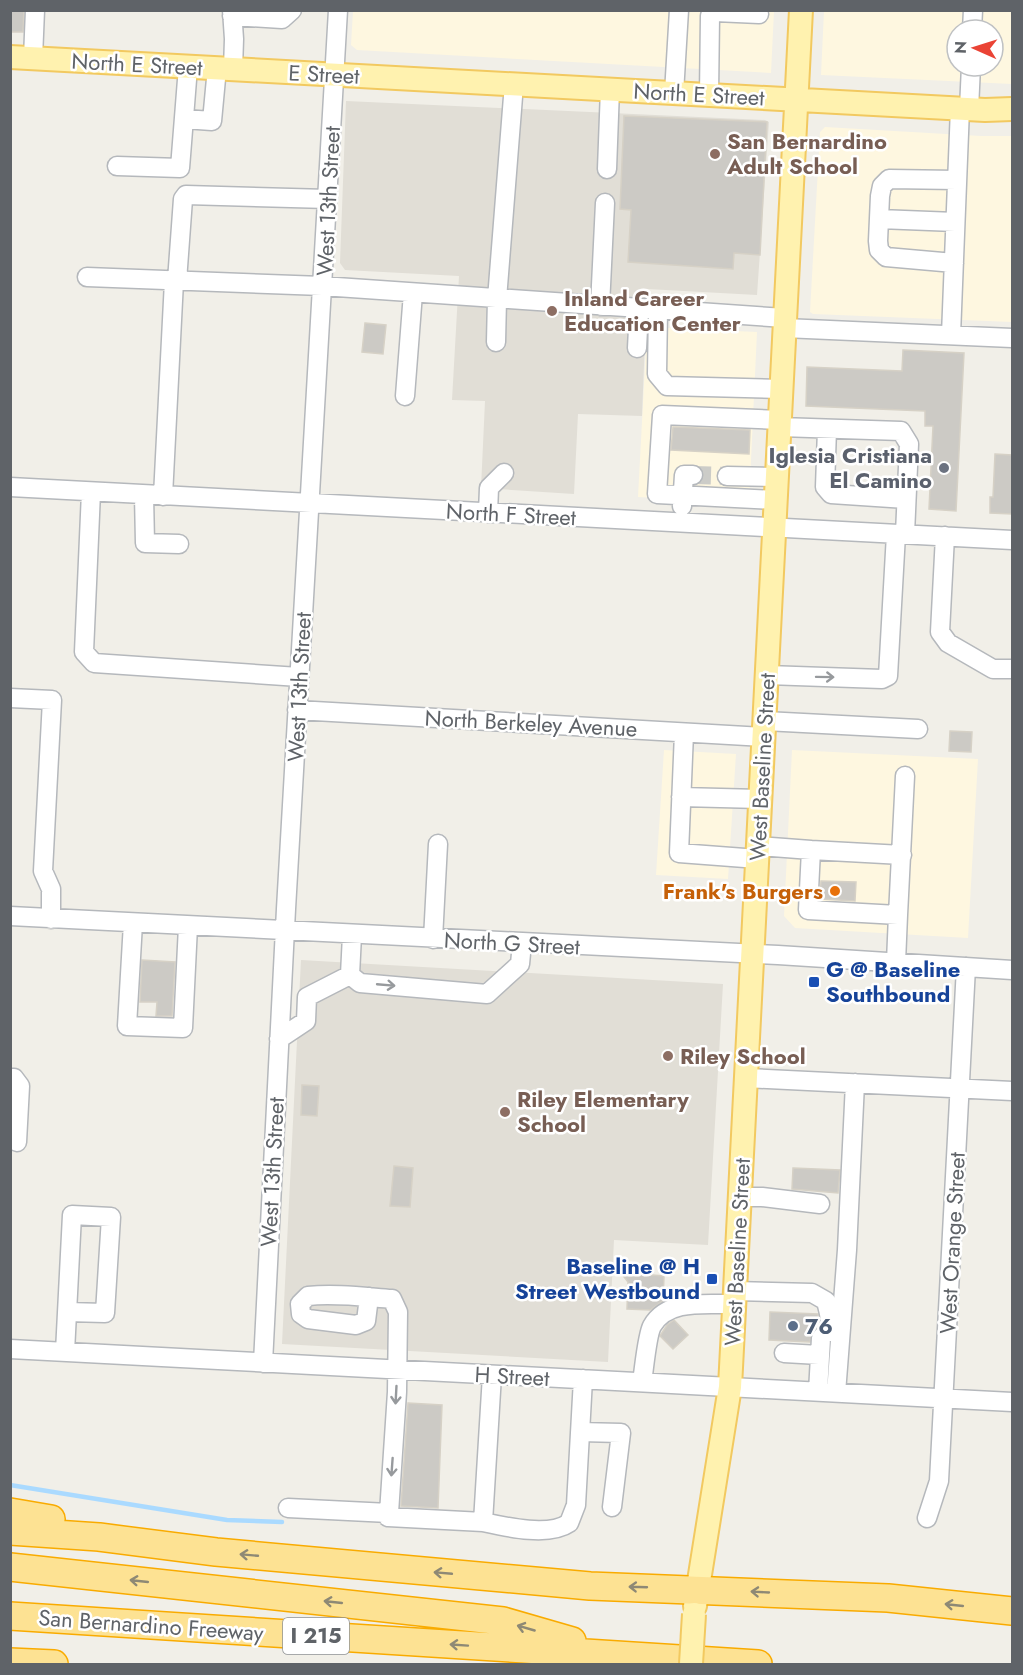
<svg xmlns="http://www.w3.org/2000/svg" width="1023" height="1675" font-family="Jost,sans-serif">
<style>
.commercial{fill:#fef7e0;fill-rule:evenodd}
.education{fill:#e1ded6}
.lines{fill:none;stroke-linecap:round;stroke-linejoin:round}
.stream{stroke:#aadaff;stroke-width:4.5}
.building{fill:#cccac5;stroke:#d6d1c6;stroke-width:1.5}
.minor-tunnel{stroke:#ccccc8;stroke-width:18;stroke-dasharray:18 9;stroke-linecap:butt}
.minor-casing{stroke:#b5b8bc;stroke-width:21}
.major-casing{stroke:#f2c960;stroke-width:26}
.highway-casing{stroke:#f9ab00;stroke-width:30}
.minor{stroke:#fff;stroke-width:18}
.major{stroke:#fff2af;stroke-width:22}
.highway{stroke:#fde293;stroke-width:27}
.major-bridge-casing{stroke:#f2c960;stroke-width:26;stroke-linecap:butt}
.major-bridge{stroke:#fff2af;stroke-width:22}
.oneway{stroke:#979a9d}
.oneway2{stroke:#8e8975}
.education-dot{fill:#8d6e63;stroke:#fff;stroke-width:2}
.worship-dot{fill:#6b7280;stroke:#fff;stroke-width:2}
.food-dot{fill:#e8710a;stroke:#fff;stroke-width:2}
.transit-dot{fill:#1a4fb4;stroke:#fff;stroke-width:2}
.service-dot{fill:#5c6f8a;stroke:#fff;stroke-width:2}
.labels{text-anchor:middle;stroke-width:5;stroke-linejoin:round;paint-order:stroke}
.shield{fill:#fff;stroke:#8f9295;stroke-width:1.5}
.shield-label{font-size:21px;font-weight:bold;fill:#5f6368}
.street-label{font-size:22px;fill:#5f6368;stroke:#fff}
.education-label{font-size:22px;font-weight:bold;fill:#785e54;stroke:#fff;text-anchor:start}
.worship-label{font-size:22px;font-weight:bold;fill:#5b616d;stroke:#fff;text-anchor:end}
.food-label{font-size:22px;font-weight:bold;fill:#c56008;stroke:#fff;text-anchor:end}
.transit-label{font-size:22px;font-weight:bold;fill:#164399;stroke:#fff;text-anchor:start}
.service-label{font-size:22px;font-weight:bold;fill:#4e5e75;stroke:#fff;text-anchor:start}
</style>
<rect width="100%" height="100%" fill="#f1efe8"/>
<path class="commercial" d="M 353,11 L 774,11 L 771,73 L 357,50 L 351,45 Z
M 824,11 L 1012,11 L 1012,84 L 821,75 ZM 957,30 L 993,30 L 993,66 L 957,66 Z
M 825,127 L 981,136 L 1012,136 L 1012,322 L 813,314 L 810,312 L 820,132 Z
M 647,327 L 757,332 L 749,503 L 638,497 Z
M 664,750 L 736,754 L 728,879 L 656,875 Z
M 792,750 L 978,759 L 968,938 L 795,928 L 784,916 Z"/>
<path class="education" d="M 346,101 L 765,120 L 769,122 L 757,295 L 647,289 L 642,416 L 578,414 L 574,494 L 481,488 L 485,401 L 452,400 L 459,276 L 345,270 L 340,263 Z
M 301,960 L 723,984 L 708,1245 L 614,1240 L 608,1362 L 282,1344 Z"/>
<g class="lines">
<path class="stream" d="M 10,1485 L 227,1520 L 282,1522"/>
</g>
<path class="building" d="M 10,10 L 24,10 L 23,32 L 10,32 Z
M 624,116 L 767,122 L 760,255 L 734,253 L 733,269 L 628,262 L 631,210 L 620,209 Z
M 365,323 L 386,325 L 383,354 L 362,352 Z
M 903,350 L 964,353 L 956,511 L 929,509 L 933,426 L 925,426 L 925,411 L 806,406 L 807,367 L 902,371 Z
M 673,427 L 750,430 L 749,454 L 671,450 Z
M 995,454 L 1012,455 L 1012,514 L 990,513 L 990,497 L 993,497 Z
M 950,731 L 972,732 L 971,752 L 949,751 Z
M 821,881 L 856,882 L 855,901 L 820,899 Z
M 142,960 L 175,962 L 172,1016 L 156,1016 L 157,1002 L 140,1002 Z
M 302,1085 L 319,1086 L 317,1116 L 301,1115 Z
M 394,1166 L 413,1168 L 410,1207 L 390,1206 Z
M 793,1168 L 840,1170 L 838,1193 L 792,1189 Z
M 632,1265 L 639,1274 L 664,1276 L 663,1301 L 650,1310 L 627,1309 L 628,1282 L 621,1273 Z
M 770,1312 L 818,1314 L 818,1322 L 812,1331 L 810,1342 L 769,1340 Z
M 674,1320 L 688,1335 L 673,1349 L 660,1336 L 667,1325 Z
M 408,1403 L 442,1405 L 438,1508 L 401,1506 Z"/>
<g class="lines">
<path class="minor-tunnel" d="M 693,475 L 727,476"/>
<g class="minor-casing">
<path id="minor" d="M 232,10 L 234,39 L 233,69
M 232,16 L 282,19 L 292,10
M 972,30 L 973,10
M 33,58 L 35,10
M 674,93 L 679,10
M 709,95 L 710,16 L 715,12 L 759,14
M 969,109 L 971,66
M 184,119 L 212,121 L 217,68
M 117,166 L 180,168 L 188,67
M 607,169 L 610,89
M 879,219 L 955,222
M 954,263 L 886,257 L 879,250 L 878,241 L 880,196 L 882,186 L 889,179 L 957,180
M 87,277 L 322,286 L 785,318
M 177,281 L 183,199 L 186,195 L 328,199
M 600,306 L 605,203
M 658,310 L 657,374 L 667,386 L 781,389
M 784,328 L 1012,338
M 951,335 L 960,108
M 496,342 L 497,299 L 514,84
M 637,348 L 639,309
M 405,396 L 413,293
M 780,427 L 901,431 L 909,444 L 905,534
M 827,429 L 825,487 L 831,494 L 906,499
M 727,476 L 777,477
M 10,487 L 1012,540
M 91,492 L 84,652 L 94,663 L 299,677
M 144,495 L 145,543 L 179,544
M 163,496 L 174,281
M 776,500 L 657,494 L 662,415 L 780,420
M 682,506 L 684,475 L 693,475
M 488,513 L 489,488 L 504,473
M 945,536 L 940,632 L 948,643 L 993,669 L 1012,669
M 767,675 L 882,679 L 888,676 L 896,534
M 10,698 L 52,700 L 43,871 L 51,889 L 51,919
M 297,710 L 764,737
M 765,721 L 918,729
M 684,733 L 679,853 L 758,859
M 681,797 L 760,799
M 758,846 L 811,850 L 808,910 L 898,915 L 896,962
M 811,850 L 902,855
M 898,915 L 905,776
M 10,916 L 778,955 L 1012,970
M 133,923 L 127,1026 L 183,1028 L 188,926
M 352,935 L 350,975 L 360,983 L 487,994 L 520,964 L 522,943
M 433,939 L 438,844
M 279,1039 L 306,1021 L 307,997 L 350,975
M 10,1078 L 14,1078 L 20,1086 L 17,1142
M 746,1078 L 1012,1091
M 740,1197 L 762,1197 L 820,1204
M 735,1291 L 812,1293 L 826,1301 C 830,1318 834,1325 821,1338 L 818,1392
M 369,1297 L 366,1321 L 356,1325 L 308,1319 L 301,1314 L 300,1304 L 308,1296 C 335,1293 365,1297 392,1299 L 398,1312 L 397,1392 L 389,1513
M 10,1349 L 1012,1402
M 65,1352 L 72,1215 L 111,1217 L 105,1313 L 67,1312
M 784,1353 L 819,1355
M 263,1363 L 286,909 L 338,10
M 642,1382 C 644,1370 647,1335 652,1326 C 668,1298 707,1305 734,1304
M 836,1393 L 847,1250 L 855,1083
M 580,1432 L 621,1433 L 612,1507
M 288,1508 L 389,1513 L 388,1517 L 483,1522 L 492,1375
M 927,1518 L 939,1481 L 966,967
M 483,1522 C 506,1527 549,1537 569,1523 L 576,1505 L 583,1379"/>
</g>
<g class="major-casing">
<path id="major" d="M 10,57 L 985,110 L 1012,109
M 695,1606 L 730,1387 L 801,10"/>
</g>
<g class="highway-casing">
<path id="highway" d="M 10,1512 L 51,1519
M 10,1531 L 99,1537 L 216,1552 L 590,1586 L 888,1598 L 1012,1611
M 10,1567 L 503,1621 L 572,1641
M 10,1616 L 758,1664
M 10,1662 L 54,1664"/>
</g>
<use href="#minor" class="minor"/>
<use href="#major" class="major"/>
<use href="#highway" class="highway"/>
<g class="major-bridge-casing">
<path id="major-bridge" d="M 691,1664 L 694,1614"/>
</g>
<use href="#major-bridge" class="major-bridge"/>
</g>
<defs><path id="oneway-shaft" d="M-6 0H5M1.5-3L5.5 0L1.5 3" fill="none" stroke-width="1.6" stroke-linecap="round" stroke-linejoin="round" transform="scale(1.5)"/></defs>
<g class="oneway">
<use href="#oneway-shaft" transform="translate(825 677) rotate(1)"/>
<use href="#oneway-shaft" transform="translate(386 985) rotate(5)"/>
<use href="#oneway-shaft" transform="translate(396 1395) rotate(93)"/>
<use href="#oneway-shaft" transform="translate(392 1467) rotate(94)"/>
</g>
<g class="oneway2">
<use href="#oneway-shaft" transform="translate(249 1555) rotate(-175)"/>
<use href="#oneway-shaft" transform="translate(443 1573) rotate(-175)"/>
<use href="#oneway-shaft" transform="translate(139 1581) rotate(-174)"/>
<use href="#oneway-shaft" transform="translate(638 1587) rotate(-178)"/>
<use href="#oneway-shaft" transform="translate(760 1592) rotate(-177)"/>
<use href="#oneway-shaft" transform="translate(333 1602) rotate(-174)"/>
<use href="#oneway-shaft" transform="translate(954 1605) rotate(-174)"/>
<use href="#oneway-shaft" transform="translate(526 1628) rotate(-164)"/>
<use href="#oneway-shaft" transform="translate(459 1645) rotate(-176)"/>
</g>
<g class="education-dot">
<circle cx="715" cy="154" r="6"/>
<circle cx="552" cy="311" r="6"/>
<circle cx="668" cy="1056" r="6"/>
<circle cx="505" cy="1112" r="6"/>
</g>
<circle class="worship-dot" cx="944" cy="468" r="6"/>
<circle class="food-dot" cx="835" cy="891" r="6"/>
<g class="transit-dot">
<rect x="808" y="976" width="12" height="12" rx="3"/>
<rect x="706" y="1273" width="12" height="12" rx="3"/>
</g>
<circle class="service-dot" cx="793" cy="1326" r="6"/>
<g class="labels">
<rect class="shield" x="283" y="1618" width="66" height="36" rx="4.5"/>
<g class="shield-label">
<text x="316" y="1643">I 215</text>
</g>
<g class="street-label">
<text transform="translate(137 64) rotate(3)" y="8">North E Street</text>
<text transform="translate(324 74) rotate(3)" y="8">E Street</text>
<text transform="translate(699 94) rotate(3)" y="8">North E Street</text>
<text transform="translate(328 201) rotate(-87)" y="8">West 13th Street</text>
<text transform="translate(511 514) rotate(3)" y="8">North F Street</text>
<text transform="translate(299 687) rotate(-87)" y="8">West 13th Street</text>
<text transform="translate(531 723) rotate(3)" y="8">North Berkeley Avenue</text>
<text transform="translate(762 767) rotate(-87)" y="8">West Baseline Street</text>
<text transform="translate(512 943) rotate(3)" y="8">North G Street</text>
<text transform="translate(272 1172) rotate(-87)" y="8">West 13th Street</text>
<text transform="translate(952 1243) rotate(-87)" y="8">West Orange Street</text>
<text transform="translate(737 1252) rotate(-87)" y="8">West Baseline Street</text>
<text transform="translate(512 1376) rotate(3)" y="8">H Street</text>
<text transform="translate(151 1625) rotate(4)" y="8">San Bernardino Freeway</text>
</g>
<g class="education-label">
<text x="727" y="149">San Bernardino<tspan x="727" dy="25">Adult School</tspan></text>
<text x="564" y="306">Inland Career<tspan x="564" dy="25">Education Center</tspan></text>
<text x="680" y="1064">Riley School</text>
<text x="517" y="1107">Riley Elementary<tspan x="517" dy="25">School</tspan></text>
</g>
<g class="worship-label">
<text x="932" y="463">Iglesia Cristiana<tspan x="932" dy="25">El Camino</tspan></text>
</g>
<g class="food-label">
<text x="823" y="899">Frank's Burgers</text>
</g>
<g class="transit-label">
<text x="826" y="977">G @ Baseline<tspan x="826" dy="25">Southbound</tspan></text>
<text x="700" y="1274" text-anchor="end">Baseline @ H<tspan x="700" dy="25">Street Westbound</tspan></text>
</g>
<g class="service-label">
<text x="805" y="1334">76</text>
</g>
</g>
<rect width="1023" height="1675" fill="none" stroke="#5f6368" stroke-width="24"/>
<g transform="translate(975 48) rotate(273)"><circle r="28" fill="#ffffff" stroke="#bfc1c3" stroke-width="1.5"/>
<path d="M0-4.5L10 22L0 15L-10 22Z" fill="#ea4335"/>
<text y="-9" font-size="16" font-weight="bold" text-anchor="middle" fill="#5f6368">N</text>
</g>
</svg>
